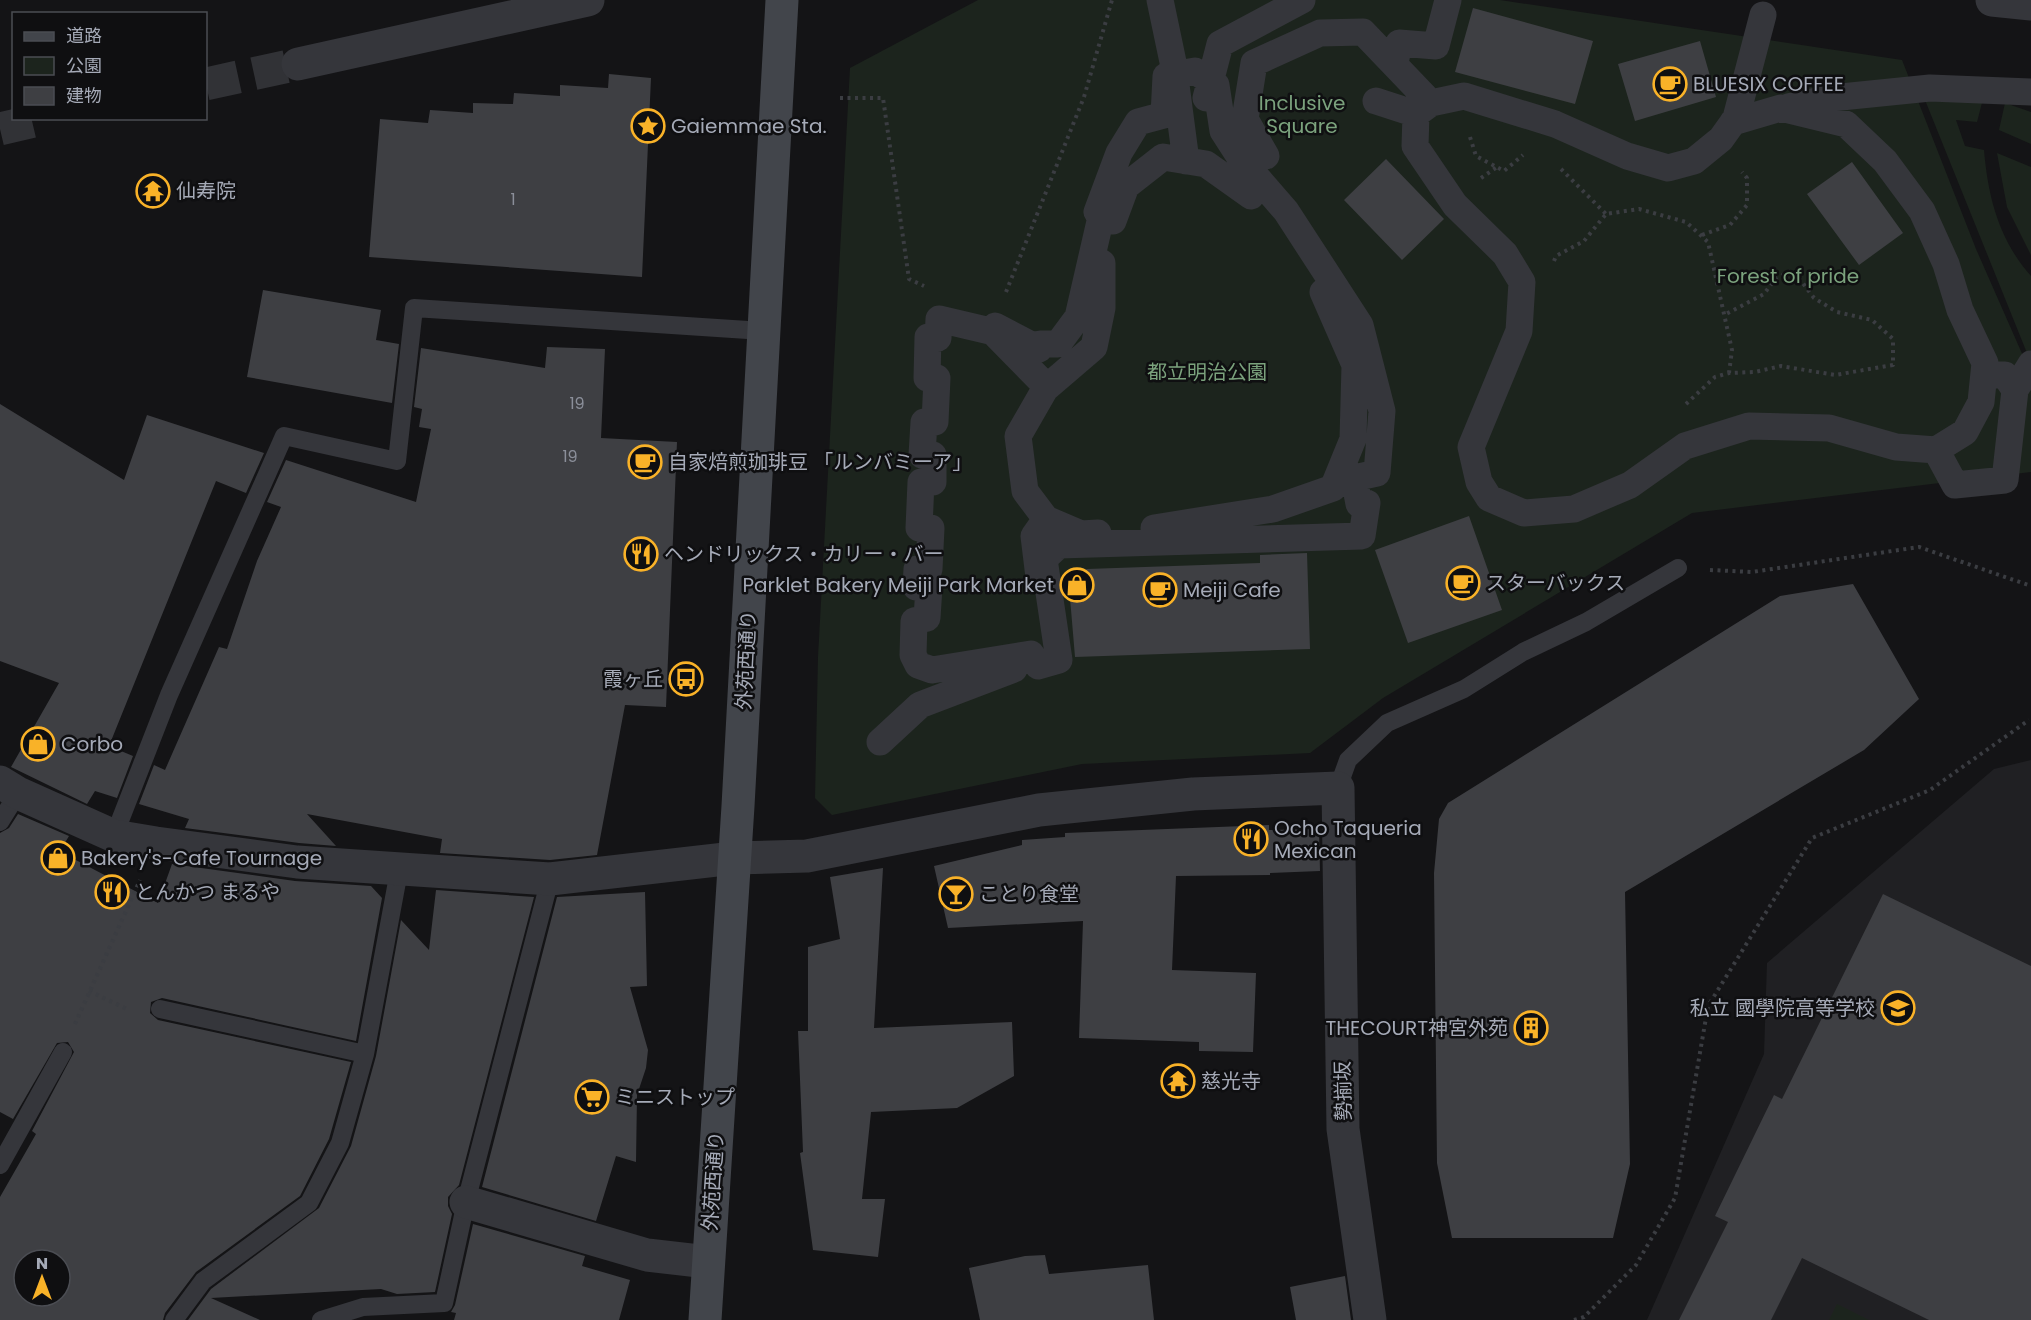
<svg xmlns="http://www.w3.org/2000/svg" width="2031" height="1320" font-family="Poppins,'Noto Sans JP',sans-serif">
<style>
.built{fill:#202023}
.green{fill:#1c241d}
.building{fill:#3e3f43;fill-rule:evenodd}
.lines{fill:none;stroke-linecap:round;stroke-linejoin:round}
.tertiary-tunnel{stroke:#313236;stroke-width:33;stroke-dasharray:33 16;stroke-linecap:butt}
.path{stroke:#3b3d42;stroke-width:4;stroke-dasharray:3 4.5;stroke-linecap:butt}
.service{stroke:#35363b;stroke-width:18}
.pedestrian{stroke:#35363b;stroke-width:27}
.minor{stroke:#35363b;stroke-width:33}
.tertiary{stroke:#35363b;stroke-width:33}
.secondary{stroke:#42454b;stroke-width:33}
.labels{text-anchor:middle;stroke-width:5;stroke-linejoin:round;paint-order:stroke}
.number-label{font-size:16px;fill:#8b8f9a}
.poi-label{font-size:20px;fill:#a5aab7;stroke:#0f0f11;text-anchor:start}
.park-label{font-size:20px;fill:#7ba27d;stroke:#0f0f11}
.street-label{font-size:20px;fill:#a5aab7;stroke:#0f0f11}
</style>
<rect width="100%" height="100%" fill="#141416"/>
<path class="built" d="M 2031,760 L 2031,1320 L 1647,1320 L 1764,1054 L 1767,963 L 1994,769 Z"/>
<path class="green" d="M 978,0 L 1500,0 L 1902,60 L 1976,249 L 2031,374 L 2031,472 L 1692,513 L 1383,698 L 1310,753 L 1082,764 L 832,815 L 815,798 L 818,657 L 850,68 Z
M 1923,95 L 1983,99 L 1977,122 L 1956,120 L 1965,146 L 1984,150 C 1988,197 1999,240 2031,276 L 2031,363 Z
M 2005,103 L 2031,112 L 2031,144 L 1999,130 Z
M 1997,153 L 2031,167 L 2031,255 L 2007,207 Z
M 1837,1304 L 1869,1320 L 1829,1320 Z"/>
<path class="building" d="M 1473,8 L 1593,41 L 1575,104 L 1455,72 Z
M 1700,41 L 1716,97 L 1635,121 L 1618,64 Z
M 609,74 L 651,78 L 642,277 L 369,257 L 380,119 L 428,123 L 430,110 L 473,113 L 473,103 L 513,104 L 514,93 L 560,96 L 560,85 L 608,88 Z
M 1386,159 L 1444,219 L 1402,260 L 1344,200 Z
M 1852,162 L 1903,233 L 1859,265 L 1807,194 Z
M 263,290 L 381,310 L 376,340 L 399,344 L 392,403 L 247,377 Z
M 547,347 L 605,349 L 601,438 L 677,442 L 666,707 L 625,705 L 597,855 L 550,860 L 440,853 L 442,839 L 307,814 L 336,846 L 299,843 L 185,828 L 189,819 L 139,804 L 154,765 L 165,770 L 219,647 L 227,649 L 257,561 L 281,507 L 267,502 L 286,460 L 416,502 L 431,429 L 419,427 L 422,409 L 414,407 L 421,348 L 545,368 Z
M 0,404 L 124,480 L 147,415 L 264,453 L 246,493 L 216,481 L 109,746 L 133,756 L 117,798 L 95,791 L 87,804 L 11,767 L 59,683 L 0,661 Z
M 1469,516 L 1502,610 L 1408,643 L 1375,550 Z
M 1307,553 L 1310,649 L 1075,657 L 1069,586 L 1075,574 L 1087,569 L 1260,563 L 1260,555 Z
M 1853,584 L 1919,699 L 1864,750 L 1625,892 L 1630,1164 L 1613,1238 L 1452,1238 L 1437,1163 L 1434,873 L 1439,819 L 1448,803 L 1780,596 Z
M 18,814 L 69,836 L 63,846 L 75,853 L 72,858 L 158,903 L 172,864 L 295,881 L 371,886 L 382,898 L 356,1041 L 162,998 L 151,1002 L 150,1013 L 158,1020 L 351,1062 L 329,1139 L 300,1196 L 196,1272 L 165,1313 L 163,1320 L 0,1320 L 0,1197 L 36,1134 L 32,1131 L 74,1052 L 68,1042 L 57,1043 L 13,1119 L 0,1112 L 0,833 L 9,828 ZM 24,1260 L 60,1260 L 60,1296 L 24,1296 Z
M 1269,825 L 1269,830 L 1319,829 L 1320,871 L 1270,873 L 1270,875 L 1176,876 L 1172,970 L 1256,973 L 1253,1052 L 1199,1051 L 1199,1042 L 1079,1038 L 1083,921 L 948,928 L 934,866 L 1022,845 L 1022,840 L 1065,837 L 1065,833 Z
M 883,868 L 874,1028 L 1012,1022 L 1014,1076 L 957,1108 L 871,1112 L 862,1199 L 885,1199 L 878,1257 L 813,1250 L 800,1153 L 803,1152 L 798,1031 L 808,1031 L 808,947 L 840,939 L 830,877 Z
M 436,890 L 534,897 L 459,1185 L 448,1197 L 448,1206 L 452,1214 L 435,1292 L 397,1294 L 381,1289 L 211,1298 L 260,1320 L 188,1320 L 211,1289 L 319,1208 L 351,1146 L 376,1056 L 401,920 L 429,950 Z
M 645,892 L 647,986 L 630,987 L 648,1050 L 646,1068 L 637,1095 L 636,1162 L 616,1156 L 596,1221 L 482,1187 L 557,897 Z
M 1883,894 L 2031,966 L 2031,1320 L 1929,1320 L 1802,1258 L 1771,1320 L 1679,1320 L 1728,1222 L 1715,1216 L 1774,1095 L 1782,1099 Z
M 473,1224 L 585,1256 L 582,1266 L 630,1280 L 619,1320 L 454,1320 L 456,1313 L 451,1312 L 455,1305 Z
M 1045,1255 L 1049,1274 L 1148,1265 L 1154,1320 L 980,1320 L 969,1268 L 1025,1256 Z
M 1345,1276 L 1351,1320 L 1296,1320 L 1290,1287 Z"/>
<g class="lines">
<path class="tertiary-tunnel" d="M 206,84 L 298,64
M 0,129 L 47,118"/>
<path class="path" d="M 840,98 L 883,98 L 909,279 L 924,286
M 1470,137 L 1476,156 L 1504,171 L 1523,155
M 1561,169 L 1606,214
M 1481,178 L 1497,167
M 1702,235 L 1730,225 L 1747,205 L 1747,178 L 1742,172
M 1554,261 L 1556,256 L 1584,241 L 1606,214 L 1639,209 L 1686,222 L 1708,242 L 1732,350 L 1729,373
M 1006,292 L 1084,97 L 1112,0
M 1686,404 L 1715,377 L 1729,373 L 1755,372 L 1781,366 L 1835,375 L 1893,365 L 1893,339 L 1872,320 L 1837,312 L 1814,298 L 1793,270 L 1775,279 L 1764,294 L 1726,314
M 1710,570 L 1752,572 L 1919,547 L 2031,586
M 89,991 L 129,1010
M 75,1024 L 140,880
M 1574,1320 L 1584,1317 L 1636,1265 L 1675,1198 L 1708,1006 L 1812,838 L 1930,790 L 2029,720"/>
<path class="service" d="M 1338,788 L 1348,760 L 1387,723 L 1464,689 L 1523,652 L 1586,622 L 1678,568
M 0,822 L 18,793
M 114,836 L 169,695 L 284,436 L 397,461 L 414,308 L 763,331
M 160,1009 L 365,1054
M 0,1165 L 63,1052
M 174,1320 L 203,1281 L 309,1203 L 340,1143 L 365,1054 L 399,871
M 321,1320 L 363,1307 L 444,1303 L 466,1202 L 550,879"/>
<path class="pedestrian" d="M 1160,0 L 1173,62 L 1186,161
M 1395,63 L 1399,43 L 1436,46 L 1448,0
M 1195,71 L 1216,85 L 1223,131 L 1241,159 L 1286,211 L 1360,325 L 1382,411 L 1377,473 L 1354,478 L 1359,504 L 1367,503 L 1362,536 L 1059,545 L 1044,559 L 1059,660 L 1038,666 L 1031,654 L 932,670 L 918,665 L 913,655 L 914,621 L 927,618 L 929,587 L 916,587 L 917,569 L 929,569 L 931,528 L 919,528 L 921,482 L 933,482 L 933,455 L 922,455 L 924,422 L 935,422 L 937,378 L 927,378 L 928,337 L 938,338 L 939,319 L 990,331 L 995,326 L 1039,349 L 1040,344 L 1058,344 L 1078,317 L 1101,217 L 1097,212 L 1119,153 L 1138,122 L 1164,115 L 1166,76 Z
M 1206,98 L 1220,44 L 1302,0
M 1376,101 L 1416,114
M 1788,107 L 1831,98 L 1930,88 L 2031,92
M 1733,122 L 1781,108 L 1846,124 L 1885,161 L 1922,211 L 1946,264 L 1960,310 L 1985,363 L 1981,402 L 1965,432 L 1936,450 L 1896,447 L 1829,428 L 1749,426 L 1685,446 L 1630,485 L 1574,509 L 1524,513 L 1489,498 L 1479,482 L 1471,447 L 1519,331 L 1522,282 L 1505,254 L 1455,205 L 1415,146 L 1416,114 L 1431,103 L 1464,96 L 1555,124 L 1627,156 L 1668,168 L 1694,161 L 1721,139 L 1736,118 L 1763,15
M 1266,156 L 1245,119 L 1254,63 L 1320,33 L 1363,32 L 1431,103
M 1113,221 L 1126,186 L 1163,157 L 1206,164 L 1251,196
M 996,335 L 1047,387
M 2015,390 L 2031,364
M 1936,450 L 1955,485 L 2005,480 L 2015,390 L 2005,375 L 1984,375
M 1154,528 L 1273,509 L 1333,488 L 1353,439 L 1355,365 L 1323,292
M 1098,533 L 1081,534 L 1046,519 L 1025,491 L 1018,436 L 1045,389 L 1094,347 L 1102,308 L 1102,263
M 1039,577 L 1034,536 L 1046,519
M 880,742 L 920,705 L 1014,669"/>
<path class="minor" d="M 0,782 L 18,793 L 114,836 L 156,843 L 297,862 L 550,879 L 734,858 L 807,856 L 1039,810 L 1193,794 L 1338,788 L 1343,1129 L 1370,1320
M 466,1202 L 647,1255 L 708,1262"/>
<path class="tertiary" d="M 1992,0 L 2031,4
M 298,64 L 588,0"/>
<path class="secondary" d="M 705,1320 L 738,806 L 782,0"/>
</g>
<defs>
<g id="cafe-ring" transform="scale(1.725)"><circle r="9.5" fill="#0f0f11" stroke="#f9b228" stroke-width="1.5"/><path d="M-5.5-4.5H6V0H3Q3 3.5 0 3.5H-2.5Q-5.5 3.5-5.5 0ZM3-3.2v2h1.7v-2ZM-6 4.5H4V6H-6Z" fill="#f9b228"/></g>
<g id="sight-ring" transform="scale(1.725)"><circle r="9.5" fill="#0f0f11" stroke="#f9b228" stroke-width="1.5"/><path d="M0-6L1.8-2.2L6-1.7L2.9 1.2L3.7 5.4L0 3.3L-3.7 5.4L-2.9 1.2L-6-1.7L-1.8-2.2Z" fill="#f9b228"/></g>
<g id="temple-ring" transform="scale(1.725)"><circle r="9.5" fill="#0f0f11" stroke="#f9b228" stroke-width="1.5"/><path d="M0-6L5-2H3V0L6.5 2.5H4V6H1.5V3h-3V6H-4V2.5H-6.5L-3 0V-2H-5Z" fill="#f9b228"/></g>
<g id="restaurant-ring" transform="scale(1.725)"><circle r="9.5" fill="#0f0f11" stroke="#f9b228" stroke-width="1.5"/><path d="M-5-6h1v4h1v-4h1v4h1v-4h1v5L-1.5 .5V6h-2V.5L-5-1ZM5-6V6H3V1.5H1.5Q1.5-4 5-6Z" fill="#f9b228"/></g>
<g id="shop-ring" transform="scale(1.725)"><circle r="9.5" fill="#0f0f11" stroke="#f9b228" stroke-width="1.5"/><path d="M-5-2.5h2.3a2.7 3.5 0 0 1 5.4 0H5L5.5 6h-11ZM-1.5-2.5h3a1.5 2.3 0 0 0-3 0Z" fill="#f9b228"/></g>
<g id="bus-ring" transform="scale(1.725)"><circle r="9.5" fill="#0f0f11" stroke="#f9b228" stroke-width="1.5"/><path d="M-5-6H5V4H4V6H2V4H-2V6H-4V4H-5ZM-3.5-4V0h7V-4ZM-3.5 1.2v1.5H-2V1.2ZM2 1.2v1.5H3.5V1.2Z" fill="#f9b228"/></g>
<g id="bar-ring" transform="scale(1.725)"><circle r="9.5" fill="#0f0f11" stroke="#f9b228" stroke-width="1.5"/><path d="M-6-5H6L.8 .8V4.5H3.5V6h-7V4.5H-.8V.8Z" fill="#f9b228"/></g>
<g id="school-ring" transform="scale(1.725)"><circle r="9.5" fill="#0f0f11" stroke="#f9b228" stroke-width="1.5"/><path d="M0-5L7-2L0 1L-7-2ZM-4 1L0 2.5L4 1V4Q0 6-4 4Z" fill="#f9b228"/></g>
<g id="building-ring" transform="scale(1.725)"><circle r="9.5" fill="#0f0f11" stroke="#f9b228" stroke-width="1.5"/><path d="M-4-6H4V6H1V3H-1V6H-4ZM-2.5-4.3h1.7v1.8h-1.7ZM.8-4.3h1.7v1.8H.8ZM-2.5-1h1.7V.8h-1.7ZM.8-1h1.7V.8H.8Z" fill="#f9b228"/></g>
<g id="supermarket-ring" transform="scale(1.725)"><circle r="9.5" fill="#0f0f11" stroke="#f9b228" stroke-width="1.5"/><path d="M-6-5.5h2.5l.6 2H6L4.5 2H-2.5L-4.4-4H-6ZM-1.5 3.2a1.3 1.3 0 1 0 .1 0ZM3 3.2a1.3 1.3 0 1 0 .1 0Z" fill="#f9b228"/></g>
</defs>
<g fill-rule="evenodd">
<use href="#cafe-ring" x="1670" y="84"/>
<use href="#sight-ring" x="648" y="126"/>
<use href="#temple-ring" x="153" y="191"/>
<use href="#cafe-ring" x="645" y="462"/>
<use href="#restaurant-ring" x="641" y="554"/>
<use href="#cafe-ring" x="1463" y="583"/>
<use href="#shop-ring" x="1077" y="585"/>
<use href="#cafe-ring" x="1160" y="590"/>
<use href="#bus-ring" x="686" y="679"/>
<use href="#shop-ring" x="38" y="744"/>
<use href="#restaurant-ring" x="1251" y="839"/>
<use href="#shop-ring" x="58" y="858"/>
<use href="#restaurant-ring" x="112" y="892"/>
<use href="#bar-ring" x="956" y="894"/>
<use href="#school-ring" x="1898" y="1008"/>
<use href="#building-ring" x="1531" y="1028"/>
<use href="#temple-ring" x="1178" y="1081"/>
<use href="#supermarket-ring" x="592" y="1097"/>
</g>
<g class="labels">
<g class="number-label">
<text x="513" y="205">1</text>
<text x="577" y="409">19</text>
<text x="570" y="462">19</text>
</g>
<g class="poi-label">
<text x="1693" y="91">BLUESIX COFFEE</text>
<text x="671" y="133">Gaiemmae Sta.</text>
<text x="176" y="198">仙寿院</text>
<text x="668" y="469">自家焙煎珈琲豆 「ルンバミーア」</text>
<text x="664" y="561">ヘンドリックス・カリー・バー</text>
<text x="1486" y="590">スターバックス</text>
<text x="1054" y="592" text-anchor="end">Parklet Bakery Meiji Park Market</text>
<text x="1183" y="597">Meiji Cafe</text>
<text x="663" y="686" text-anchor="end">霞ヶ丘</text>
<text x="61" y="751">Corbo</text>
<text x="1274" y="835">Ocho Taqueria<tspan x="1274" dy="23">Mexican</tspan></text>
<text x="81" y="865">Bakery's-Cafe Tournage</text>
<text x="135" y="899">とんかつ まるや</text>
<text x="979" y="901">ことり食堂</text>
<text x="1875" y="1015" text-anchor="end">私立 國學院高等学校</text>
<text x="1508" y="1035" text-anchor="end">THECOURT神宮外苑</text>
<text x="1201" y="1088">慈光寺</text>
<text x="615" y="1104">ミニストップ</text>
</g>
<g class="park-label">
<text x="1302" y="110">Inclusive<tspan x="1302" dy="23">Square</tspan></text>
<text x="1788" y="283">Forest of pride</text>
<text x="1207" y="379">都立明治公園</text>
</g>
<g class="street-label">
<text transform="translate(746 660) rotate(-87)" y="7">外苑西通り</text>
<text transform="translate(1343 1091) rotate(-91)" y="7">勢揃坂</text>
<text transform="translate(713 1181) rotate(-86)" y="7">外苑西通り</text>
</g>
</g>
<rect x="12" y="12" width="195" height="108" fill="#0f0f11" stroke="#4b4d53" stroke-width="1.5"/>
<rect x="24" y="32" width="30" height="9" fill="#42454b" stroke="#4b4d53" stroke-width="1.5"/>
<text x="66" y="42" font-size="18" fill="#a5aab7">道路</text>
<rect x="24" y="57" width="30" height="18" fill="#1c241d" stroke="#4b4d53" stroke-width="1.5"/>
<text x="66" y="72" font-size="18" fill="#a5aab7">公園</text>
<rect x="24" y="87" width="30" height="18" fill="#3e3f43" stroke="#4b4d53" stroke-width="1.5"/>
<text x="66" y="102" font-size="18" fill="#a5aab7">建物</text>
<g transform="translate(42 1278)"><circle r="28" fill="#0f0f11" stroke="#4b4d53" stroke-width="1.5"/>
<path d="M0-4.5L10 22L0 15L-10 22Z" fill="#f9b228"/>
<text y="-9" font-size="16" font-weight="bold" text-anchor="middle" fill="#a5aab7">N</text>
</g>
</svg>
